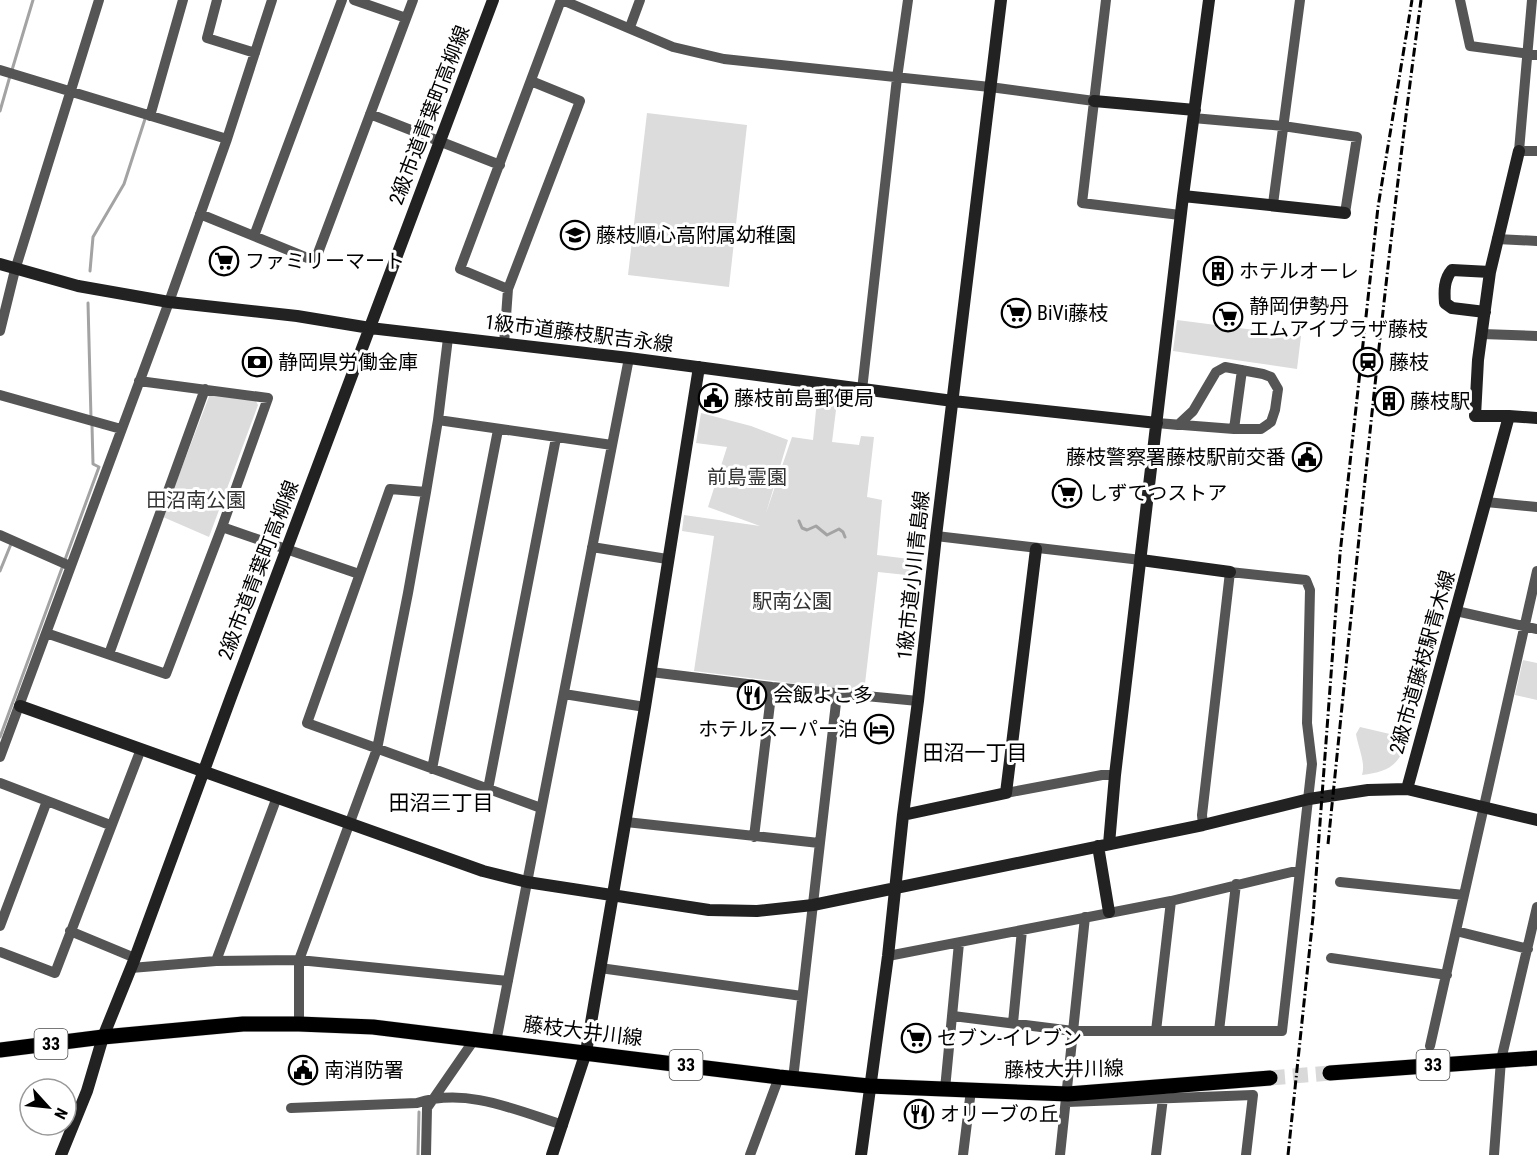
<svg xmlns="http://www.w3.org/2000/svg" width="1537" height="1155" font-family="'Roboto Condensed','Noto Sans JP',sans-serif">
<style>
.green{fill:#dcdcdc}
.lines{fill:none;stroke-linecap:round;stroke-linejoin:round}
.stream{stroke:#a3a3a3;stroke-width:3}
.primary-tunnel{stroke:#d9d9d9;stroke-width:15;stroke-dasharray:15 8;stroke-linecap:butt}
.primary-casing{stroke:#dbdbdb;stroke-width:16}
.street{stroke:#555;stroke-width:10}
.secondary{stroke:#222;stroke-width:12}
.primary{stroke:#000;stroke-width:15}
.rail{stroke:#000;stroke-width:3;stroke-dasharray:9 3 1.5 3;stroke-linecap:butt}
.labels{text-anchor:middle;stroke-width:6;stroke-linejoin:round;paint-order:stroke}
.shield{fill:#fff;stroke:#4c4c4c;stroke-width:1.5}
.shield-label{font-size:18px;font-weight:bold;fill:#000}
.street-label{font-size:20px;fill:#000;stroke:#fff}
.poi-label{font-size:20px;fill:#000;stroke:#fff;text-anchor:start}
.park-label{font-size:20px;fill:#333;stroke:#fff}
.neighbourhood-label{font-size:21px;fill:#000;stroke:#fff}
</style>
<rect width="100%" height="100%" fill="#fff"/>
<path class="green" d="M 647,113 L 747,125 L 729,287 L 628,275 Z
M 1177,320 L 1301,336 L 1297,369 L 1173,351 Z
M 210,394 L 255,399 L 258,405 L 209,537 L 163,517 Z
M 817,400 L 837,402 L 832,442 L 859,445 L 861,436 L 874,437 L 867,497 L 882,500 L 877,555 L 918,560 L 916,576 L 878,572 L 864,692 L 694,671 L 714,536 L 682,531 L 684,515 L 760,526 L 708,507 L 727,447 L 696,443 L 701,413 L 751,426 L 788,440 L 766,513 L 792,437 L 813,440 Z
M 1523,660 L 1537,663 L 1537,700 L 1515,695 Z
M 1360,727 L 1407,738 C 1401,765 1388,772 1362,775 C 1366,763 1358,747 1356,734 Z"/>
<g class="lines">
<path class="stream" d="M 12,70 L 33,0
M 0,111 L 10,76
M 90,271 L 93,237 L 124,184 L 145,119
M 88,303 L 91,418
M 799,521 L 802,528 L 807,530 L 816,526 L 827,535 L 839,529 L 843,532 L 845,537
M 0,571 L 11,544
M 0,737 L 99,467 L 93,464 L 92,425
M 418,1155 L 419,1112"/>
<path class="primary-tunnel" d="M 1270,1078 L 1330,1073"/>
<g class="primary-casing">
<path id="primary" d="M 0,1050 L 103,1037 L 243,1024 L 299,1024 L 373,1027 L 779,1077 L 869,1086 L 1068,1094 L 1270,1078
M 1330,1073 L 1537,1058"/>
</g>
<path class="street" d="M 217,0 L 207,38 L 255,53
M 354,0 L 406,18
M 562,0 L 673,47 L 724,59 L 990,87 L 1094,101
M 1106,0 L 1082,203 L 1180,215
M 1460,0 L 1470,46 L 1537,55
M 1532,0 L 1519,151 L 1537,151
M 630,27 L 640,0
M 0,70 L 227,139
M 370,114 L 500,165
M 150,116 L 183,0
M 1193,118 L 1283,126 L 1357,137 L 1345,213
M 1273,204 L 1300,0
M 200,214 L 315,261 L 413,0
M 254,236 L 342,0
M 1497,239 L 1537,241
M 508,289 L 460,269 L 561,0
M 0,331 L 15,270 L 99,0
M 1482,334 L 1537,336
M 504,344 L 508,289 L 580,101 L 531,81
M 862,390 L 897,78 L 908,0
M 0,395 L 121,429
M 438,420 L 612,445
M 1157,423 L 1178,425 L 1193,411 L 1216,372 L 1225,367 L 1263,374 L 1271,377 L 1278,389 L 1275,410 L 1271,422 L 1261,429 L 1234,429 L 1157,423
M 1234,429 L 1242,370
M 426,492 L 390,489 L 307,723 L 541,808
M 1486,502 L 1537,507
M 222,527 L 359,574
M 0,535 L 70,566
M 936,536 L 1141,560
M 592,547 L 667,559
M 1456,611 L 1537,629
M 46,633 L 166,674 L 222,527 L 268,398 L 139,381
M 109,654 L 205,389
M 651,672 L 772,687 L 918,701
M 564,694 L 645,707
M 0,757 L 169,302 L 227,139 L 272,0
M 432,769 L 498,430
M 0,783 L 110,825
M 488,789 L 556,438
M 1006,793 L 1102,775 L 1115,775
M 626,822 L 819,843
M 754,837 L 772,687
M 1340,882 L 1464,895
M 0,926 L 47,801
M 70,931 L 135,958
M 1456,931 L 1528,949
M 0,952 L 55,973 L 141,749
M 888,956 L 1171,901 L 1300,870
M 1331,958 L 1447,975
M 216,961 L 277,797
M 131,968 L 216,961 L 299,960 L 508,981
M 600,968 L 802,996
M 953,1016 L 1073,1031 L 1282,1031 L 1312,764 L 1307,723 L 1310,590 L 1306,580 L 1230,572 L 1202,815 L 1203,825
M 1013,1023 L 1022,930
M 299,1024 L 299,960 L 377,749 L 408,593 L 426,492 L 438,420 L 448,338
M 1156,1031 L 1171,901
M 1219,1031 L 1236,884
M 496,1042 L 629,358
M 1430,1046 L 1537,571
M 793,1079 L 837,694
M 945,1089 L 959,943
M 1067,1102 L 1253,1095 L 1246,1155
M 291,1108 L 417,1103 C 466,1087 516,1110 563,1125
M 426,1155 L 427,1108 L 474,1040
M 750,1155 L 779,1077
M 963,1155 L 971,1090
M 1060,1155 L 1085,917
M 1156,1155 L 1163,1098
M 1494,1155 L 1501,1060 L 1537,907"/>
<path class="secondary" d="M 1094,101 L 1195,110
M 1519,151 L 1490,272 L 1478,360 L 1475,416 L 1509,416 L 1537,418
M 1183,196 L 1345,213
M 0,264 L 78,286 L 169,302 L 297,316 L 370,328 L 629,358 L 953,401 L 1157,423
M 1485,312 L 1452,308 L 1445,303 C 1444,291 1444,279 1452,270 L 1490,272
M 1141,560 L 1230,572
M 20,706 L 483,871 L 527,882 L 709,910 L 757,911 L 813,905 L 1203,825 L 1309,799 L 1368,790 L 1407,789 L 1537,820
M 1407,789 L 1509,416
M 903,815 L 1006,793 L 1036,549
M 1109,844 L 1115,775 L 1183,196 L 1209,0
M 1098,846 L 1109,912
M 61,1155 L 87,1091 L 103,1037 L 135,958 L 231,697 L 493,0
M 552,1155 L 586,1052 L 645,707 L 699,367
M 861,1155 L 888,956 L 903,815 L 918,701 L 936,536 L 1001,0"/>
<use href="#primary" class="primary"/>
<path class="rail" d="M 1328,844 C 1357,562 1383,280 1421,0
M 1288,1155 L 1313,917 L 1340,554 L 1378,207 L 1412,0"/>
</g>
<defs>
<g id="school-ring" transform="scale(1.5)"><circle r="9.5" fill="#fff" stroke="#000" stroke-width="1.5"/><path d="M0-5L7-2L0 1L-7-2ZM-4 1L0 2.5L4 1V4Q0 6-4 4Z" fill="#000"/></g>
<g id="supermarket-ring" transform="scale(1.5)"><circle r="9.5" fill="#fff" stroke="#000" stroke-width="1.5"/><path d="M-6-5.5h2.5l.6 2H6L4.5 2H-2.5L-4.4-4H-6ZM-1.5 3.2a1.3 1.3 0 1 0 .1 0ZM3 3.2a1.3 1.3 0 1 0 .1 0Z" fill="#000"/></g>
<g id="building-ring" transform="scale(1.5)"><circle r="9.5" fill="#fff" stroke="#000" stroke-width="1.5"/><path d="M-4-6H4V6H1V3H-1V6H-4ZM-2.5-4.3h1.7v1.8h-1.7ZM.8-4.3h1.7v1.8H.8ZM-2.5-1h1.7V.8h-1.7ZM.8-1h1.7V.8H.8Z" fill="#000"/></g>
<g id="bank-ring" transform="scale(1.5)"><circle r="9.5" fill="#fff" stroke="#000" stroke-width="1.5"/><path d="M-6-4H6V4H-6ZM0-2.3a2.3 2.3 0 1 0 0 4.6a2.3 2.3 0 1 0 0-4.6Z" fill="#000"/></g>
<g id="station-ring" transform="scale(1.5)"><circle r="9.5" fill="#fff" stroke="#000" stroke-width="1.5"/><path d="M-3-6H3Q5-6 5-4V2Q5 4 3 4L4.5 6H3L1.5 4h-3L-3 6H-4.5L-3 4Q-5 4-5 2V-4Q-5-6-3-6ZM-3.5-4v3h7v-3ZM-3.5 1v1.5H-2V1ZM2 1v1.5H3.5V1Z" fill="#000"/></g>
<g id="civic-ring" transform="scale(1.5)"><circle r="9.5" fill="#fff" stroke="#000" stroke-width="1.5"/><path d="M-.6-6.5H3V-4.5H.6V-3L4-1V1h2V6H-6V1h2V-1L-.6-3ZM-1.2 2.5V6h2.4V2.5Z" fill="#000"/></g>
<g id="restaurant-ring" transform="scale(1.5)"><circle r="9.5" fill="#fff" stroke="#000" stroke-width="1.5"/><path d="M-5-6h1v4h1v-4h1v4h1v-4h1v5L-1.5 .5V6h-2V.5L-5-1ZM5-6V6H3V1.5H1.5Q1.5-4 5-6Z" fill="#000"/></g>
<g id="hotel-ring" transform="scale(1.5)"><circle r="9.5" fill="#fff" stroke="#000" stroke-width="1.5"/><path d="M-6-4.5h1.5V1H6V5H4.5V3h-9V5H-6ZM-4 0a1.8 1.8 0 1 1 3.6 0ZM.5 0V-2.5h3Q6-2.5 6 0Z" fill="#000"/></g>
</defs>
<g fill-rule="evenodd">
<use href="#school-ring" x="575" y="235"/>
<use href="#supermarket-ring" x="224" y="261"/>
<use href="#building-ring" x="1218" y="271"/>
<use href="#supermarket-ring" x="1016" y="313"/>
<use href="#supermarket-ring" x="1228" y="317"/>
<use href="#bank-ring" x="257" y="362"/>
<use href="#station-ring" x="1368" y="362"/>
<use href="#civic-ring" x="713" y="398"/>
<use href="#building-ring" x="1389" y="401"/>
<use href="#civic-ring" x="1307" y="457"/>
<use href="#supermarket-ring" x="1067" y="493"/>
<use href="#restaurant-ring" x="752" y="695"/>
<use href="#hotel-ring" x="879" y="729"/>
<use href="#supermarket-ring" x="916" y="1038"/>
<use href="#civic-ring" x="303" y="1070"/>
<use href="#restaurant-ring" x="919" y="1114"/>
</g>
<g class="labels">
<g class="shield">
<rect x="34.5" y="1029" width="33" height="30" rx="4.5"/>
<rect x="669.5" y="1050" width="33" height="30" rx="4.5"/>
<rect x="1416.5" y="1050" width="33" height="30" rx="4.5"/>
</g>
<g class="shield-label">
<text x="51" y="1050">33</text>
<text x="686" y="1071">33</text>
<text x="1433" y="1071">33</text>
</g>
<g class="street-label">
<text transform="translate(429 115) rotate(-69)" y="7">2級市道青葉町高柳線</text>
<text transform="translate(579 333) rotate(7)" y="7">1級市道藤枝駅吉永線</text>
<text transform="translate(258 570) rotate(-69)" y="7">2級市道青葉町高柳線</text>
<text transform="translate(913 575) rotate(-84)" y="7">1級市道小川青島線</text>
<text transform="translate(1422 662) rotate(-74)" y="7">2級市道藤枝駅青木線</text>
<text transform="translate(583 1031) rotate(7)" y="7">藤枝大井川線</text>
<text transform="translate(1064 1069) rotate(-1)" y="7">藤枝大井川線</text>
</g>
<g class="poi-label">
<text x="596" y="242">藤枝順心高附属幼稚園</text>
<text x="245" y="268">ファミリーマート</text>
<text x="1239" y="278">ホテルオーレ</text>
<text x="1249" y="313">静岡伊勢丹<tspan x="1249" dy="23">エムアイプラザ藤枝</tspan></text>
<text x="1037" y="320">BiVi藤枝</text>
<text x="278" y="369">静岡県労働金庫</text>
<text x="1389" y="369">藤枝</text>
<text x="734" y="405">藤枝前島郵便局</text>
<text x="1410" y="408">藤枝駅</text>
<text x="1286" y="464" text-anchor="end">藤枝警察署藤枝駅前交番</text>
<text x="1088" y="500">しずてつストア</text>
<text x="773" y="702">会飯よこ多</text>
<text x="858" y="736" text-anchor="end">ホテルスーパー泊</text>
<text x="937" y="1045">セブン-イレブン</text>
<text x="324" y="1077">南消防署</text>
<text x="940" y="1121">オリーブの丘</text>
</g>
<g class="park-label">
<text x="747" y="484">前島霊園</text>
<text x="196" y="507">田沼南公園</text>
<text x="792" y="608">駅南公園</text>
</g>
<g class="neighbourhood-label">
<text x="975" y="760">田沼一丁目</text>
<text x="441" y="810">田沼三丁目</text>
</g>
</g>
<g transform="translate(48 1107) rotate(117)"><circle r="28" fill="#ffffff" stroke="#999999" stroke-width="1.5"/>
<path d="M0-4.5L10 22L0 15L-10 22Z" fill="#000000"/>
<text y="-9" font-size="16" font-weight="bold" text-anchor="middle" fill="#000000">N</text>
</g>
</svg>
